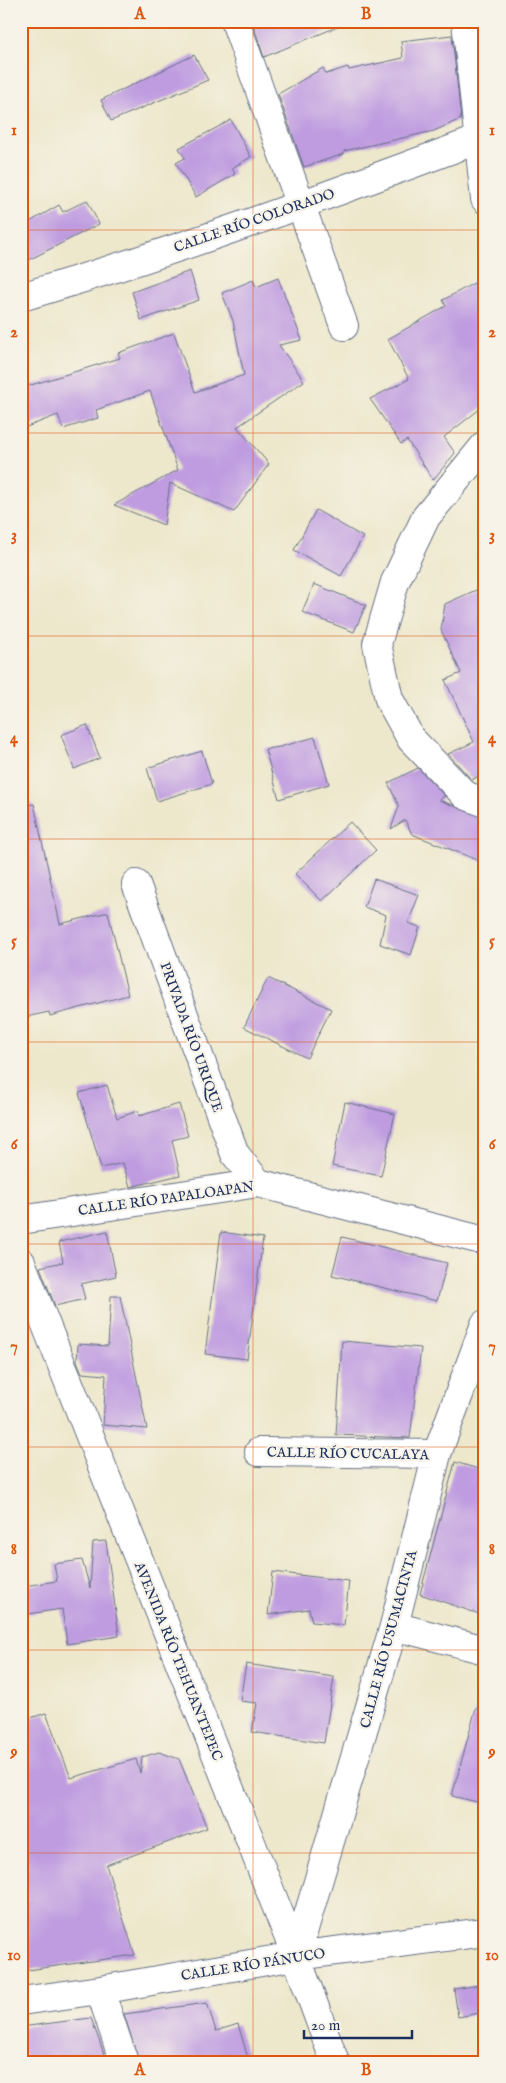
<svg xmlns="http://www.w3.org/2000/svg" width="506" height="2083" font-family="'IM FELL English',serif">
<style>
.building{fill:#bf9ce0}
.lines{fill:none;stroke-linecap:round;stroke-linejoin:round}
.street-casing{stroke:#646f84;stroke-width:30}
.street{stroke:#fff;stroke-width:28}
.grid{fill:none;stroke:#de5710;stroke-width:1;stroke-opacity:0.55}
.labels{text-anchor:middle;stroke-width:4.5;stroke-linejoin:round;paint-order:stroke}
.street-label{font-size:14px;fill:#1b2f5e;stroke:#f7f3e8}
.neatline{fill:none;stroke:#de5710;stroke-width:2}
.grid-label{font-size:16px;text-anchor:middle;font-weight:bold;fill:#de5710}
</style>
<rect width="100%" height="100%" fill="#f7f3e8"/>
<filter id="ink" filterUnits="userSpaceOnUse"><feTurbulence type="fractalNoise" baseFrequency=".02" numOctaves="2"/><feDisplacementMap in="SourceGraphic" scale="10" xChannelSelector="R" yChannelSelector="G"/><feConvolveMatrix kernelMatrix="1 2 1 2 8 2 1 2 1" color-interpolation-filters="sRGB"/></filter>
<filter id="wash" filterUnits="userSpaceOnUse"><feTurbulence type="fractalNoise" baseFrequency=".0096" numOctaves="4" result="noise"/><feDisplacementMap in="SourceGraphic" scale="20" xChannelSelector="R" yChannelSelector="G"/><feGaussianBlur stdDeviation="1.12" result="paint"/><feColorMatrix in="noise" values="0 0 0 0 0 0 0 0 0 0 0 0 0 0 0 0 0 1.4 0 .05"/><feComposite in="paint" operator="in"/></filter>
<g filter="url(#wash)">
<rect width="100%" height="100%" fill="#ede7cb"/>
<g id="blocks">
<path class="building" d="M 252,21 L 348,21 L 349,22 L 264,57 Z
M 452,35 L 461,119 L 434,131 L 344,151 L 344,154 L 304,167 L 278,94 L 323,68 L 326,74 L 348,67 L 349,70 L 403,58 L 401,41 Z
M 194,55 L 208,80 L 111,121 L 101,100 Z
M 231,120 L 251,157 L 232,168 L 235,174 L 196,197 L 176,163 L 185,158 L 179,148 Z
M 87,200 L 99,224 L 21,264 L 21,227 L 59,205 L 63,212 Z
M 190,271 L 199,300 L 141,320 L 132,292 Z
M 485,277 L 485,405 L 444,437 L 455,453 L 433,480 L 407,440 L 401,444 L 370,399 L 409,379 L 388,339 L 446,306 L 443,300 Z
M 278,278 L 302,340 L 279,345 L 304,381 L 237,427 L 269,464 L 234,512 L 170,483 L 164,525 L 114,505 L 178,470 L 150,391 L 96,410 L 98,418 L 63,429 L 58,415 L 21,429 L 21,388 L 120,358 L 118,353 L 174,333 L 195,392 L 244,375 L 233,321 L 222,293 L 253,280 L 256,287 Z
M 316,510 L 363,537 L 341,576 L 294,550 Z
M 314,584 L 366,605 L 354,632 L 302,612 Z
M 485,586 L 485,772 L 472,780 L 448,754 L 474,742 L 445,680 L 461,673 L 441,630 L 445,604 Z
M 87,725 L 100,758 L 74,769 L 61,735 Z
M 315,737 L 329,784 L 279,799 L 265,749 L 280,747 Z
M 202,751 L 212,784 L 157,801 L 147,768 Z
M 418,768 L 445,796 L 439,800 L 485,818 L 485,863 L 412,834 L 405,820 L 391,829 L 399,806 L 388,783 Z
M 34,804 L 60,924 L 108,912 L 128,995 L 50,1016 L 49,1012 L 21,1018 L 21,806 Z
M 350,822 L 376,850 L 322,901 L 295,874 Z
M 374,879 L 419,895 L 408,923 L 420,927 L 411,955 L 380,944 L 386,915 L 364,907 Z
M 268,978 L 331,1009 L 307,1058 L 244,1027 Z
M 107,1085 L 117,1118 L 138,1111 L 139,1116 L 179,1104 L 188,1136 L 172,1140 L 180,1175 L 130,1187 L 123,1163 L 101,1168 L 79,1093 Z
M 345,1102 L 395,1114 L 381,1176 L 332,1166 Z
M 107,1231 L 116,1276 L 81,1284 L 85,1299 L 55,1306 L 40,1267 L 63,1262 L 59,1242 Z
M 221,1232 L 263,1238 L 247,1359 L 205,1354 Z
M 342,1237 L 447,1263 L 437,1301 L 332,1275 Z
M 111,1296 L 120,1296 L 147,1429 L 103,1425 L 106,1375 L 82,1373 L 77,1361 L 78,1344 L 108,1346 Z
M 342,1341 L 421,1348 L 410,1438 L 336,1435 Z
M 455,1462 L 485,1471 L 485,1616 L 420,1594 Z
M 106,1541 L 119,1636 L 67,1644 L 62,1609 L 28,1614 L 24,1586 L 57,1581 L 54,1564 L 82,1560 L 90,1588 L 93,1542 Z
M 273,1572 L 349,1581 L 344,1625 L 312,1622 L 309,1609 L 268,1615 Z
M 246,1664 L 334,1677 L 324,1743 L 252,1732 L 257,1703 L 240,1701 Z
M 476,1708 L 485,1709 L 485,1804 L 452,1796 Z
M 46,1713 L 71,1778 L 136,1759 L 140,1773 L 142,1757 L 159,1752 L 179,1759 L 207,1828 L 106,1865 L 135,1955 L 21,1971 L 21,1903 L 27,1900 L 21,1881 L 21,1721 Z
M 485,1984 L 485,2012 L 458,2017 L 454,1989 Z
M 207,2003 L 216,2031 L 238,2024 L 249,2062 L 139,2062 L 124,2014 Z
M 91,2018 L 107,2062 L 27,2062 L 21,2046 L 21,2027 Z"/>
</g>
</g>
<g filter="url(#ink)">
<use href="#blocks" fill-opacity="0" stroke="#646f84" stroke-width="1"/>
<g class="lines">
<g class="street-casing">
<path id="street" d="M 235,21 L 344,326
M 466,21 L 485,199
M 21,297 C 178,251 332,194 485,137
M 485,445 L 426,517 L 395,582 L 377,644 L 389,699 L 411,739 L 465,795 L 485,803
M 136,884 L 235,1154 L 258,1183
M 21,1220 L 258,1183 L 485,1241
M 21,1262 L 296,1956 L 335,2062
M 259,1452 L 437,1454
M 394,1626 L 485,1650
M 296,1956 L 394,1626 L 437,1454 L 485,1324
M 100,1990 L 124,2062
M 21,2001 L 100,1990 L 296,1956 L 485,1932"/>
</g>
<use href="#street" class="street"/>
</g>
</g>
<path class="grid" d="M 253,21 L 253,2062M 21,230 L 485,230M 21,433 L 485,433M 21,636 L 485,636M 21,839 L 485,839M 21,1042 L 485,1042M 21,1244 L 485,1244M 21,1447 L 485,1447M 21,1650 L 485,1650M 21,1853 L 485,1853"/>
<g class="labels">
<g class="street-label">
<text transform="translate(254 220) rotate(-19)" y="5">CALLE RÍO COLORADO</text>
<text transform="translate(192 1037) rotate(70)" y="5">PRIVADA RÍO URIQUE</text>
<text transform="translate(166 1198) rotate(-8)" y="5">CALLE RÍO PAPALOAPAN</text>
<text transform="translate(348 1453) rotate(1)" y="5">CALLE RÍO CUCALAYA</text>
<text transform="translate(388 1639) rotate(-75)" y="5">CALLE RÍO USUMACINTA</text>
<text transform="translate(179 1661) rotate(68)" y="5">AVENIDA RÍO TEHUANTEPEC</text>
<text transform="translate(253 1964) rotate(-9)" y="5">CALLE RÍO PÁNUCO</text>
</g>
</g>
<rect width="506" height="2083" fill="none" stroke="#f7f3e8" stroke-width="55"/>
<path d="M304 2030v8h108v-8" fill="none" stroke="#1b2f5e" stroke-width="2.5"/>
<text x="311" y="2030" font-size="15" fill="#1b2f5e" stroke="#f7f3e8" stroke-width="4" paint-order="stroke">20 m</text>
<rect x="28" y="28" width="450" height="2028" class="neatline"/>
<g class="grid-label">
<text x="140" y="19">A</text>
<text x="366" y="19">B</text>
<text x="14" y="135">1</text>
<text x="492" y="135">1</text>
<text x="14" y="337">2</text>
<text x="492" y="337">2</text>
<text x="14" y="540">3</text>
<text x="492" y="540">3</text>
<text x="14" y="743">4</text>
<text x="492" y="743">4</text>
<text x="14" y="946">5</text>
<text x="492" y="946">5</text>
<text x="14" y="1149">6</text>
<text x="492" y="1149">6</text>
<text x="14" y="1351">7</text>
<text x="492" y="1351">7</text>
<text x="14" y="1554">8</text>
<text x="492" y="1554">8</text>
<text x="14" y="1757">9</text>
<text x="492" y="1757">9</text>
<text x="14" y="1960">10</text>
<text x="492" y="1960">10</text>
<text x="140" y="2075">A</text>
<text x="366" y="2075">B</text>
</g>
</svg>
